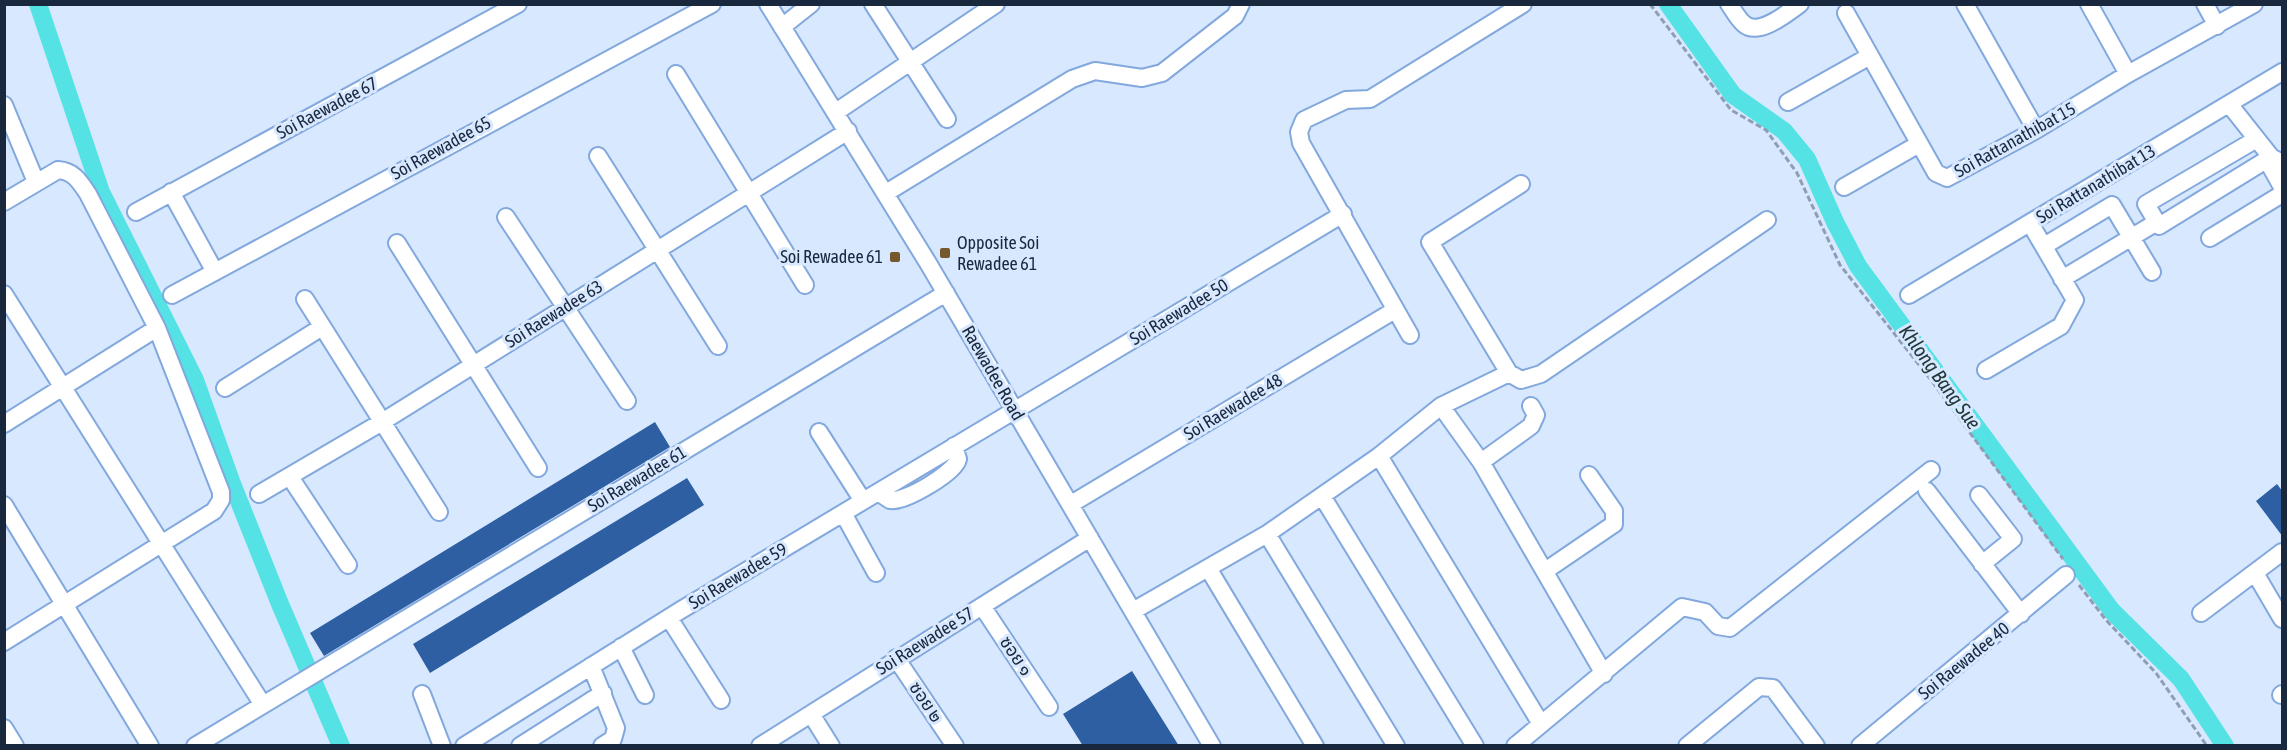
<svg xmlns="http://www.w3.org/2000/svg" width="2287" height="750" font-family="'Asap Condensed','Noto Sans Thai',sans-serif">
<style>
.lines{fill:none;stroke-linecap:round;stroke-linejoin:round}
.canal{stroke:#54e2e5;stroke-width:18}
.building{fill:#2e5fa2}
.minor-casing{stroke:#82a8dd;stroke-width:20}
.path{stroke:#8f9eb5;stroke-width:3;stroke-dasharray:6 3;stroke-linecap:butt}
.minor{stroke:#fff;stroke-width:16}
.poi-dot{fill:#75582c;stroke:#d8e8ff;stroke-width:2}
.labels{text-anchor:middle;stroke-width:6;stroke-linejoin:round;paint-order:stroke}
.street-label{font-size:18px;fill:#19283d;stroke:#d8e8ff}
.poi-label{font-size:18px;fill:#19283d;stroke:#d8e8ff;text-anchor:start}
.water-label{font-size:20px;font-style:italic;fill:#203838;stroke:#d8e8ff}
</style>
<rect width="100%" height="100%" fill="#d8e8ff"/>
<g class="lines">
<path class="canal" d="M 38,4 L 101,192 L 195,380 L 231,481 L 280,604 L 341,746
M 1668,4 L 1733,95 L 1784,131 L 1807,159 L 1835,222 L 1858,266 L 2112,611 L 2181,679 L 2225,746"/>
</g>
<path class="building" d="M 655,422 L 670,447 L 324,656 L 310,633 Z
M 687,478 L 704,505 L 430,673 L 413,644 Z
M 2277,484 L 2283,492 L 2283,537 L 2256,501 Z
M 1132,671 L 1179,746 L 1083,746 L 1063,714 Z"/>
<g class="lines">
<g class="minor-casing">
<path id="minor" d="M 768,4 L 928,263 L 1212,746
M 873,4 L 947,119
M 1729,4 C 1734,11 1738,19 1744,24 C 1759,37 1787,13 1800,4
M 1965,4 L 2036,130
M 2089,4 L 2128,74
M 2205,4 L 2217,26
M 1846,13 L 1936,173 L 1947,178 L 2036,130 L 2128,74 L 2254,4
M 782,27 L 811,4
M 676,74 L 805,285
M 1788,102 L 1870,56
M 2229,104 L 2271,157 L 2282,163
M 4,105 L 36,182
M 836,112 L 996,4
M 2255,140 L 2146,204 L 2159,226 L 2271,157
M 598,156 L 718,346
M 2267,160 L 2282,187
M 1521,184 L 1430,242 L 1509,373 L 1521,380 L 1541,374 L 1767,220
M 1844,187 L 1919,144
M 171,192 L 215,272
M 886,193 L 1072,79 L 1095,71 L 1142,78 L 1162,73 L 1235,16 L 1241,4
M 4,202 L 58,170 C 74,171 80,182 88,194 L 157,328 L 221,492 L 221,500 L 214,511 L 4,642
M 136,212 L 518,4
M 506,217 L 627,401
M 2210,238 L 2282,194
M 397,243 L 538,468
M 2044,246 L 2112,205 L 2152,272
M 2062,279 L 2157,222
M 4,294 L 263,705
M 172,295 L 712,4
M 1909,295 L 2282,72
M 305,299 L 439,512
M 1410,335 L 1301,143 L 1299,132 L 1304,120 L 1346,100 L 1370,99 L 1523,4
M 1986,370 L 2061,326 L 2075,300 L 2030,223
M 225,388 L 322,327
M 1441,406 L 1481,462 L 1604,674
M 4,424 L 157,328
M 819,432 L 863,501
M 1379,456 L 1541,724
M 1481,462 L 1531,426 L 1536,415 L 1531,406
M 290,477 L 348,565
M 1927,491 L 2021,614
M 878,492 L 890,500 C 904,503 956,472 958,459 L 954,446
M 259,494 L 382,422 L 848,131
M 1979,495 L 2013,539 L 1982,564
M 1322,496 L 1475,746
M 1071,504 L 1395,310
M 4,505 L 150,746
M 843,513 L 876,573
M 1267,534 L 1396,746
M 1208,568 L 1315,746
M 1545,571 L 1614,524 L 1614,511 L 1589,475
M 2255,573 L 2282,619
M 982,606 L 1049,707
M 1133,611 L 1267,534 L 1379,456 L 1441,406 L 1509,373
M 2201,613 L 2282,552
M 669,618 L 721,700
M 621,647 L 645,695
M 896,658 L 955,746
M 591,666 L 616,728 L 613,739 L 602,746
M 422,694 L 442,746
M 2281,695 L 2282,694
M 811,714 L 831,746
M 4,728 L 15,746
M 195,746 L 946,293
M 464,746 L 681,610 L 1343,214
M 520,746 L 603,693
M 760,746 L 1090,538
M 1515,746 L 1682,607 L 1705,612 L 1718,626 L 1730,628 L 1931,470
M 1687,746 L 1759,687 L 1773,688 L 1816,746
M 1860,746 L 2066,575"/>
</g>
<path class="path" d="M 1650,4 L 1731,110 L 1766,130 L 1797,173 L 1840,265 L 1931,380 L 2063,559
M 2079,585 L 2106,620 L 2156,673 L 2207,746"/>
<use href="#minor" class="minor"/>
</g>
<g class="poi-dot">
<rect x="939" y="247" width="12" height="12" rx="3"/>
<rect x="889" y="251" width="12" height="12" rx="3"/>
</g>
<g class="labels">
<g class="street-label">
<text transform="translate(327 108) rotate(-28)" y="6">Soi Raewadee 67</text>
<text transform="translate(2015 140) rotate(-29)" y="6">Soi Rattanathibat 15</text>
<text transform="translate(441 148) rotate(-29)" y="6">Soi Raewadee 65</text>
<text transform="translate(2096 184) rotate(-31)" y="6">Soi Rattanathibat 13</text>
<text transform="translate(1179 312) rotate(-31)" y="6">Soi Raewadee 50</text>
<text transform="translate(554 314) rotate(-32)" y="6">Soi Raewadee 63</text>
<text transform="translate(993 373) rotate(60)" y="6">Raewadee Road</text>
<text transform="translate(1233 407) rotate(-31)" y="6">Soi Raewadee 48</text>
<text transform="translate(637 479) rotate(-31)" y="6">Soi Raewadee 61</text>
<text transform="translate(738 576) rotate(-31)" y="6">Soi Raewadee 59</text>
<text transform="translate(925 641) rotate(-32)" y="6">Soi Raewadee 57</text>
<text transform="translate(1016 656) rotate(56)" y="6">ซอย ๑</text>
<text transform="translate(1964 661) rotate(-39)" y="6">Soi Raewadee 40</text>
<text transform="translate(926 702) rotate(56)" y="6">ซอย ๒</text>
</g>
<g class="poi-label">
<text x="957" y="249">Opposite Soi<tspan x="957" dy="21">Rewadee 61</tspan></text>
<text x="883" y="263" text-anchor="end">Soi Rewadee 61</text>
</g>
<g class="water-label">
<text transform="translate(1940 377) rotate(54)" y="7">Khlong Bang Sue</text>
</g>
</g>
<rect width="2287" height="750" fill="none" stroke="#19283d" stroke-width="12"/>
</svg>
